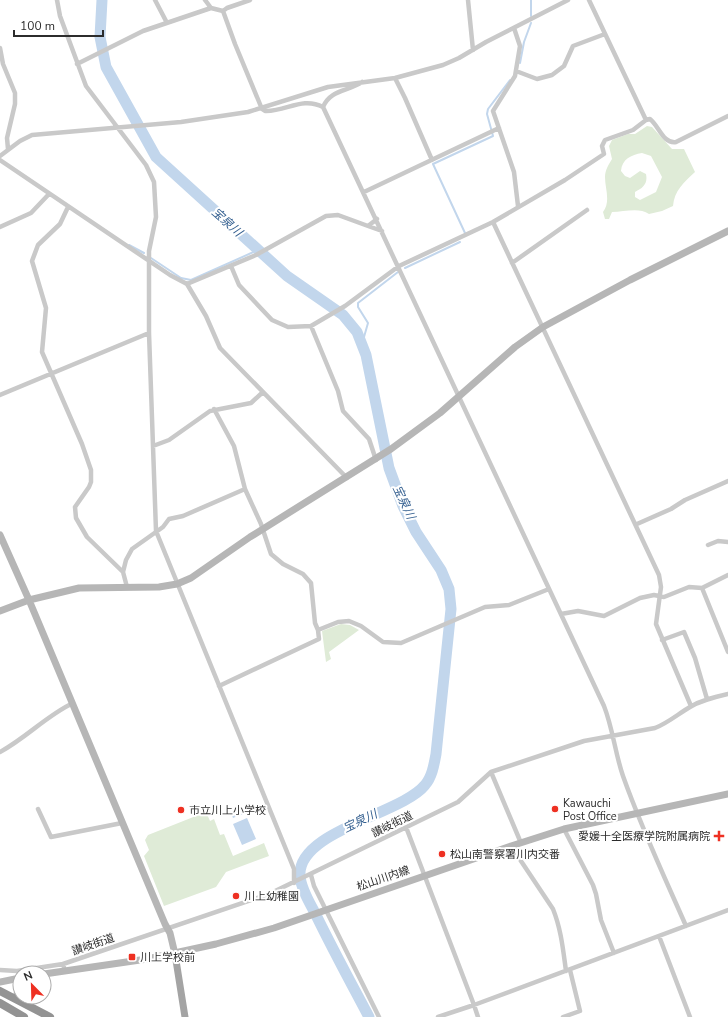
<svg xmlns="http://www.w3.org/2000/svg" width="728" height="1017" font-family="'Nunito Sans','Noto Sans JP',sans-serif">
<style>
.green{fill:#dfebd7;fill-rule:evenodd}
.water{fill:#c2d6ec}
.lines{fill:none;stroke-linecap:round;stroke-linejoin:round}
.stream{stroke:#c2d6ec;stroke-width:2}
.river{stroke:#c2d6ec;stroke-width:11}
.street{stroke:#c9c9c9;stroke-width:4.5}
.secondary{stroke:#b6b6b6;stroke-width:7}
.primary{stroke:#a4a4a4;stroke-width:7}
.highway{stroke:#939393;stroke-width:8}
.poi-dot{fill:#ee3022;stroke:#fff;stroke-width:1.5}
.labels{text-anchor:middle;stroke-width:4;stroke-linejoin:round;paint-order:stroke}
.poi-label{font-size:11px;fill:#2c2c2c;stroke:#fff;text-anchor:start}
.street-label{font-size:11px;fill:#2c2c2c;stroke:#fff}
.water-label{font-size:12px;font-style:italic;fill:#366191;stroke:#fff}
</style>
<rect width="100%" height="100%" fill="#fff"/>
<path class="green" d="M 647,126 L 652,127 L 672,149 L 684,149 L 695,172 C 684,182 674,191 673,206 L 662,211 L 649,214 C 639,207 624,212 612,212 L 609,219 L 605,219 L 603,212 C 611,201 605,189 605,177 C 605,170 609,164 612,159 L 609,146 L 612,140 L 628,134 L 635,134 ZM 642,153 L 651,156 L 662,177 L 656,192 L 640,200 L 635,197 L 635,192 C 643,188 648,184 646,174 L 640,171 L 630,178 L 625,176 L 621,171 C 622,159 631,155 642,153 Z
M 341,624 L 350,625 L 359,630 L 329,652 L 331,659 L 326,662 L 322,631 Z
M 206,812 L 210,821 L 214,819 L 220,835 L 224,834 L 233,856 L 264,843 L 269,856 L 226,872 L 216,887 L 164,906 L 144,856 L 149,850 L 145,840 L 148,835 Z"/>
<path class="water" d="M 244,808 L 246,813 L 233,818 L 231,813 Z
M 247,818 L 256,839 L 242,845 L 233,824 Z"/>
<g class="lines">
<path class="stream" d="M 531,0 L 531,16
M 520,63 L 524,42 L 531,23
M 465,233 L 433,164 L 493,136 L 487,114 L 488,109 L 510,80
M 129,245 L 144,253
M 151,258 L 181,278 L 191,280 L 258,250
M 405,268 L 460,242
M 362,344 L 368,323 L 358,307 L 358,303 L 398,272"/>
<path class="river" d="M 102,0 L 100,37 L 106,67 L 156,157 L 287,276 L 343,315 L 357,332 L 366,355 L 389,468 L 403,506 L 416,532 L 441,570 L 449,589 L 451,609 L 436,754 C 434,765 432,777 425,785 C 402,814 297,831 300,876 C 301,889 310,903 316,915 C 333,950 351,983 369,1017"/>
<path class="street" d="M 57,0 L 60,16 L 86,86 L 146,165 L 154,182 L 156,217 L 149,251 L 149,333 L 156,531 L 294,869 L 294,883
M 155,0 L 166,21
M 205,0 L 211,8 L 223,11 L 235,44 L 262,109 L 265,111 C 286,112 302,96 323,107 C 331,89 348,92 362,82
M 468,0 L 473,50
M 589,0 L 646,120
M 223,11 L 227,8 L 250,0
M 514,28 L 520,46 L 515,76 L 493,111 L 514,172 L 518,206
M 0,48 L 3,64 L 15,93 L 15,104 L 7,138 L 8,149
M 77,64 L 143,31 L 211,8
M 516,71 L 537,79 L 552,75 L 564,66 L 573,46 L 605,34
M 395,78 L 405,98 L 432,160
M 323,107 L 604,706 C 613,729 615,753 623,776 C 641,827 664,876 686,926
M 0,156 L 20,141 L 32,135 L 181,122 L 248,112 L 328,87 L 395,78 L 443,65 L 459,58 L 486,42 L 568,0
M 0,160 L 170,275 L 187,284 L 206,316 L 220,348 L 347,478
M 364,192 L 499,128
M 68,207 L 60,224 L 38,245 L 32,261 L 46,308 L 42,352 L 82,444 L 91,470 L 91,482 L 89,487 L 75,507 L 76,518 L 87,537 L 123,572 L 127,587
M 493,222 L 659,575 L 661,587 L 656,624 L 691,706
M 368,226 L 382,231
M 0,227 L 31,213 L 49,194
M 512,263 L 587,210
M 231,266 L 239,285 L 272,320 L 288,327 L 311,326 L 345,306 L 399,266 L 493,222 L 565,180 L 604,154 L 602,146 L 605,140 L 633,130 L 646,120 L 650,119 C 659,126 663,144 676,142 L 728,116
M 187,284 L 256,255 L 326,216 L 338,215 L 368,226 L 377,219
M 311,326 L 338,391 L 343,411 L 369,439 L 376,460
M 0,395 L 149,333
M 214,409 L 234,446 L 245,489 L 261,524 L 271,554 L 283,564 L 303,574 L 311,583 L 315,623 L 318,630
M 153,446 L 169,440 L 210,411 L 251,403 L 263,392
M 637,524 L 671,509 L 685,500 L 728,481
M 708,545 L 718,541 L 728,542
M 123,572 L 126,560 L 132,549 L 163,527 L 169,519 L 183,516 L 245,489
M 702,588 L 728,652
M 561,614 L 578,611 L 604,616 L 640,598 L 654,595 L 664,597 L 689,587 L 702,588 L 728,575
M 662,640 L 684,632 L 695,658 L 707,699
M 219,686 L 319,639 L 318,630 L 338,622 L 349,621 L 361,626 L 383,642 L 401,643 L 485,607 L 509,605 L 549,589
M 0,752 C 26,738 46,716 73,703
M 491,772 L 521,843
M 38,809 L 51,837 L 122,823
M 406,827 L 474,1005 L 728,910
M 564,829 L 593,885 L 596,894 L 601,920 L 614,953
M 511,846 L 553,909 C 561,929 563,949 566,971
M 311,875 L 314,886 L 379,1017
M 659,936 L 690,1017
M 0,970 L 17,971 L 63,964
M 65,971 L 63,964 L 269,894 L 458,802 L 491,772 L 584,741 L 655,728 C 668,723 678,714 690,707 C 702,700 715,697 728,694
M 438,1017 L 474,1005 L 478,1017
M 563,1017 L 580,1011 L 570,970"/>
<path class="secondary" d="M 0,535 L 29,600 L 165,924 L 170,933 L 175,954
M 0,611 L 29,600 L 79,588 L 159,587 L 177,584 L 191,578 L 250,537 L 391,449 L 440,413 L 515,347 L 543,327 L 630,280 L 728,231
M 44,974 L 147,959 L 216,944 L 274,928 L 511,846 L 564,829 L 728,794
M 0,982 L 20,978
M 19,1000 L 17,994 L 20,982"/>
<path class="primary" d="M 175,954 L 185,1017"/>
<path class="highway" d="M 0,991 L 50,1017
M 0,1003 L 24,1017"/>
</g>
<g class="poi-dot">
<circle cx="555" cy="809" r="4"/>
<circle cx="181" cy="810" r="4"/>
<path d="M717 830h4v4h4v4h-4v4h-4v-4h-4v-4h4z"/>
<circle cx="442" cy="854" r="4"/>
<circle cx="236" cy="896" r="4"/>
<rect x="128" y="953" width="8" height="8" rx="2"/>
</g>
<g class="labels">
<g class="poi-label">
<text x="563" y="807">Kawauchi<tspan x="563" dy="13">Post Office</tspan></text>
<text x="189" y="814">市立川上小学校</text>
<text x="710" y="840" text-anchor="end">愛媛十全医療学院附属病院</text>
<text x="450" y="858">松山南警察署川内交番</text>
<text x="244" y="900">川上幼稚園</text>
<text x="140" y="961">川上学校前</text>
</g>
<g class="street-label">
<text transform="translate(392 824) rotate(-26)" y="4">讃岐街道</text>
<text transform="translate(383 878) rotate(-19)" y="4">松山川内線</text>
<text transform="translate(93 944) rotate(-19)" y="4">讃岐街道</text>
</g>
<g class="water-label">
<text transform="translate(227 222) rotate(42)" y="4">宝泉川</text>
<text transform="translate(404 502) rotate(65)" y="4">宝泉川</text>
<text transform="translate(360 821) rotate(-26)" y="4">宝泉川</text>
</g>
</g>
<g transform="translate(32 985) rotate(337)"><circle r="19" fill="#ffffff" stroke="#ababab"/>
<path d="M0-3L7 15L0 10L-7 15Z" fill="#ee3022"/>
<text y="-6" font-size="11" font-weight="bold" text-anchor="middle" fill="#2c2c2c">N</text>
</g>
<path d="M14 30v6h89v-6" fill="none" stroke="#2c2c2c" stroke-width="2"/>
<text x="20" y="30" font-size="12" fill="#2c2c2c" stroke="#ffffff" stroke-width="3" paint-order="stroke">100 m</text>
</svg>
